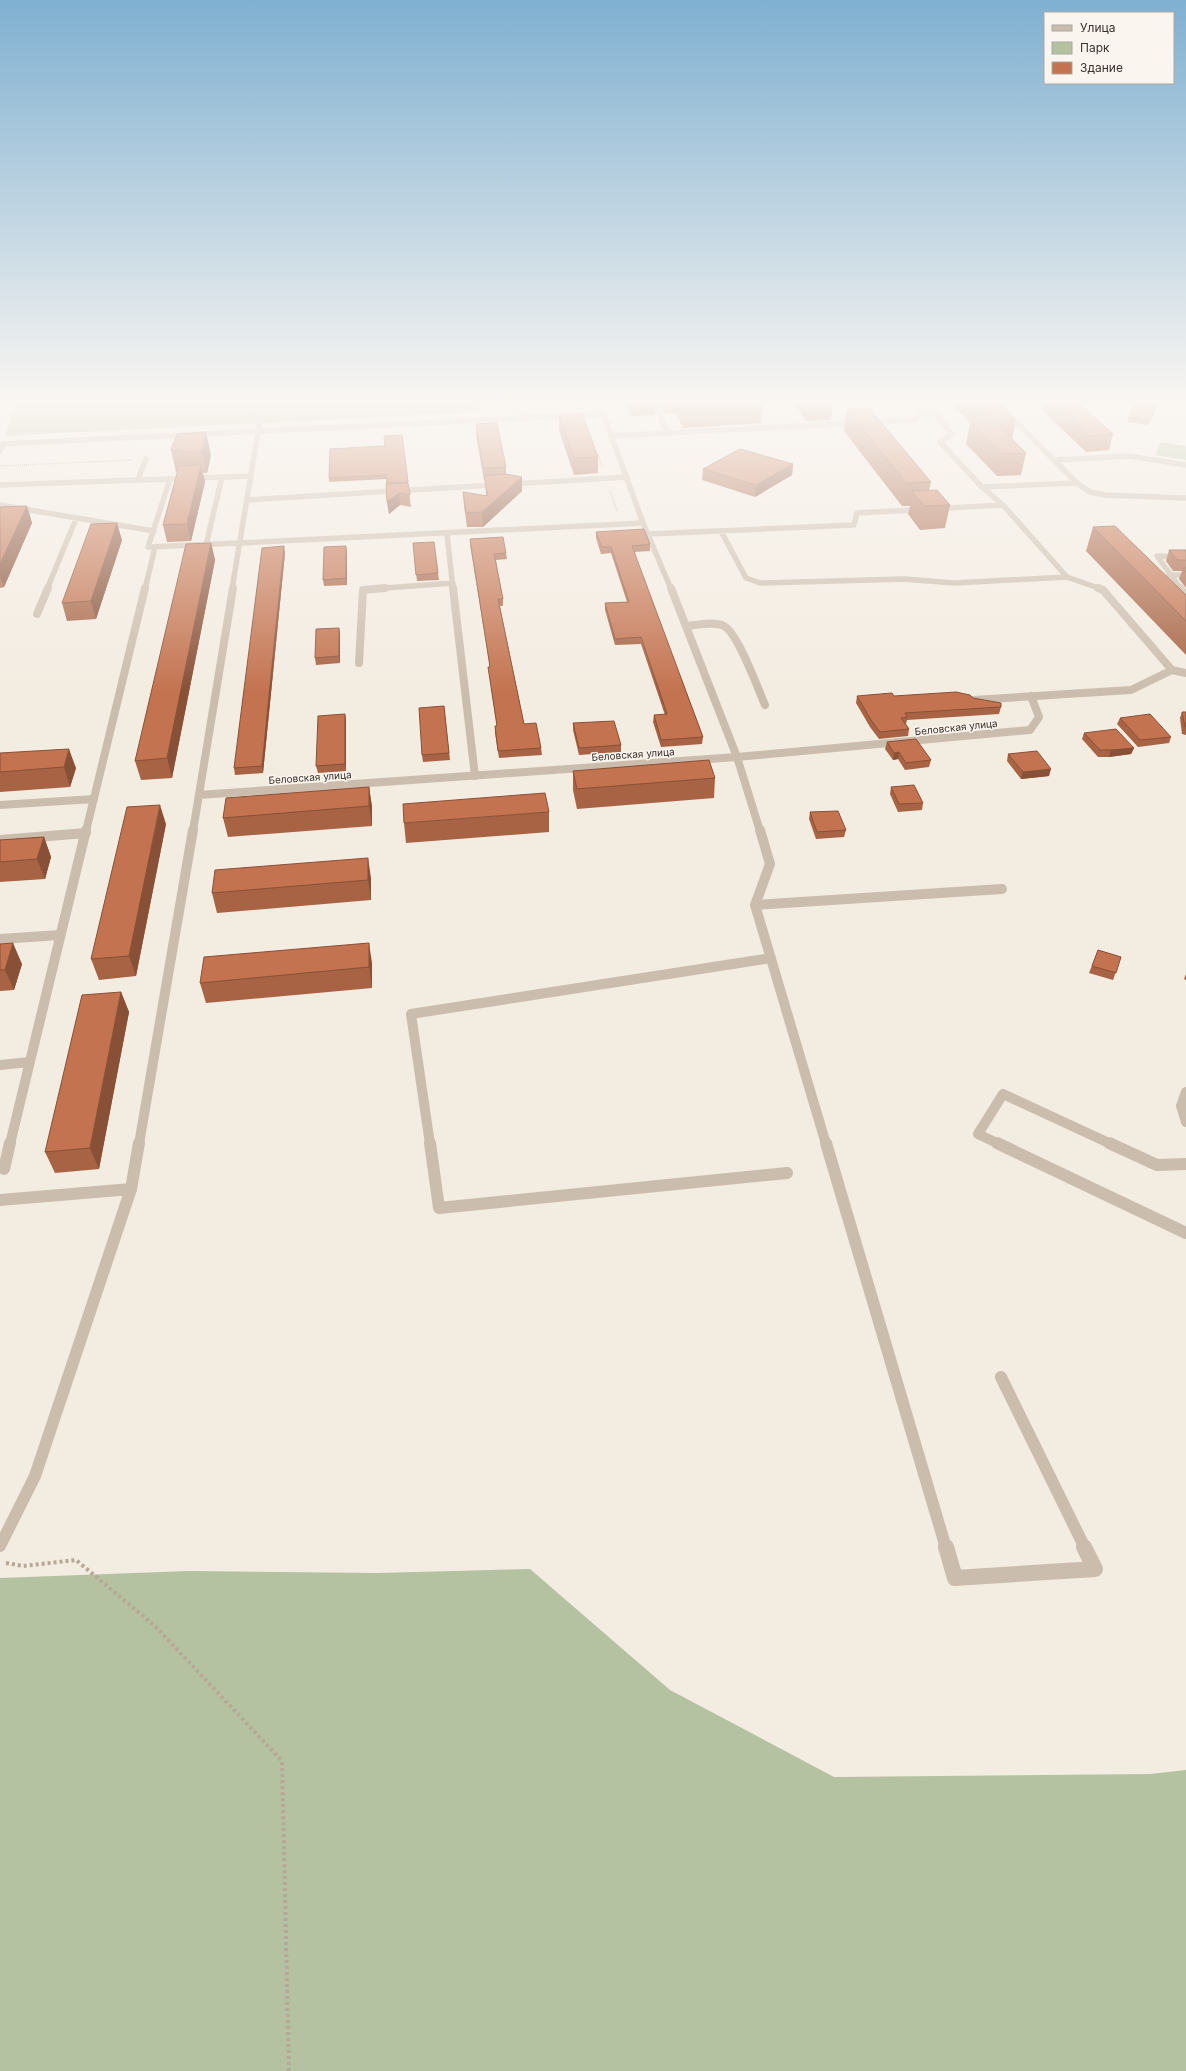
<svg xmlns="http://www.w3.org/2000/svg" width="1186" height="2071" font-family="Inter,sans-serif">
<style>
.green{fill:#b5c2a1}
.lines{fill:none;stroke-linecap:round;stroke-linejoin:round}
.path-far1{stroke:#b7a797;stroke-width:1.5;stroke-dasharray:1 1;stroke-linecap:butt}
.path{stroke:#b7a797;stroke-width:4;stroke-dasharray:3 3;stroke-linecap:butt}
.lane-far4{stroke:#cbbdad;stroke-width:5.5}
.lane-far3{stroke:#cbbdad;stroke-width:8}
.lane-far2{stroke:#cbbdad;stroke-width:10}
.lane-far1{stroke:#cbbdad;stroke-width:12}
.lane{stroke:#cbbdad;stroke-width:16}
.street-far3{stroke:#cbbdad;stroke-width:5.5}
.street-far2{stroke:#cbbdad;stroke-width:8}
.street-far1{stroke:#cbbdad;stroke-width:10}
.street{stroke:#cbbdad;stroke-width:12}
.wall{fill:#a86344}
.shaded-wall{fill:#885037}
.building{fill:#c3734f;stroke:#885037}
.labels{text-anchor:middle;stroke-width:3;stroke-linejoin:round;paint-order:stroke}
.far-street-label{font-size:10px;fill:#3a312b;stroke:#faf5ee}
</style>
<rect width="100%" height="100%" fill="#f3ece1"/>
<path class="green" d="M 17,402 L 479,402 L 480,412 L 5,436 Z
M 1161,442 L 1186,446 L 1186,460 L 1155,455 Z
M 530,1569 L 670,1690 L 834,1777 L 1150,1774 L 1186,1770 L 1186,2071 L 0,2071 L 0,1578 L 188,1571 L 377,1573 Z"/>
<g class="lines">
<path class="path-far1" d="M 276,409 L 290,402
M 598,455 L 602,466
M 0,466 L 131,460
M 610,491 L 617,511"/>
<path class="path" d="M 6,1563 L 23,1566 L 76,1560 L 155,1626 L 282,1761 L 289,2071"/>
<path class="lane-far4" d="M 655,402 L 667,433
M 913,402 L 922,412 L 934,413 L 952,434 L 940,442 L 982,487
M 258,432 L 264,402
M 611,436 L 915,420 L 922,412
M 0,451 L 4,444
M 1055,460 L 1129,456 L 1186,465
M 138,479 L 146,459
M 170,479 L 148,547 L 239,543
M 0,485 L 251,476
M 247,500 L 627,477
M 0,505 L 154,531
M 1003,505 L 1067,577 L 1101,589
M 721,531 L 746,578 L 760,583 L 904,579 L 954,583 L 1067,577
M 447,534 L 453,589
M 648,534 L 854,525 L 857,513 L 1003,505 L 982,487 L 1077,483
M 206,545 L 222,477
M 1169,575 L 1186,575
M 47,589 L 76,519
M 145,589 L 155,547
M 372,589 L 453,583
M 1181,589 L 1157,556 L 1186,557"/>
<path class="lane-far3" d="M 453,588 L 475,776
M 1098,588 L 1103,590 L 1172,670 L 1186,673
M 1180,588 L 1186,596
M 37,614 L 48,588
M 687,626 C 698,625 714,621 724,626 C 738,633 758,689 765,705
M 359,663 L 363,590 L 385,588
M 973,700 L 1131,690 L 1172,670
M 737,757 L 760,831
M 0,805 L 94,799
M 86,831 L 145,588"/>
<path class="lane-far2" d="M 760,830 L 770,864 L 755,905 L 826,1144
M 0,840 L 86,833
M 755,905 L 1002,889
M 0,939 L 60,935
M 0,1065 L 30,1062
M 1186,1092 L 1181,1106 L 1186,1122
M 10,1144 L 86,830
M 430,1144 L 411,1014 L 771,958
M 999,1144 L 978,1134 L 1003,1094 L 1111,1144"/>
<path class="lane-far1" d="M 430,1143 L 439,1208 L 787,1173
M 826,1143 L 946,1548
M 997,1143 L 1186,1233
M 1109,1143 L 1157,1165 L 1186,1164
M 4,1169 L 10,1143
M 0,1200 L 131,1189 L 35,1476 L 0,1546
M 1001,1377 L 1085,1548"/>
<path class="lane" d="M 946,1547 L 955,1578 L 1095,1569 L 1084,1547"/>
<path class="street-far3" d="M 599,402 L 643,523 L 671,589
M 996,402 L 1077,483 L 1090,492 L 1105,495 L 1186,498
M 0,444 L 604,414
M 239,543 L 643,523
M 232,589 L 258,432"/>
<path class="street-far2" d="M 671,588 L 737,757
M 199,795 L 737,757 L 1030,730 L 1039,717 L 1031,696
M 193,831 L 233,588"/>
<path class="street-far1" d="M 139,1144 L 193,830"/>
<path class="street" d="M 131,1189 L 139,1143"/>
</g>
<path class="wall" d="M 625,402 L 656,402 L 655,415 L 631,416 Z
M 659,402 L 761,402 L 763,404 L 761,423 L 683,428 L 676,413 L 664,414 Z
M 793,402 L 833,402 L 831,420 L 806,421 Z
M 956,402 L 997,402 L 1016,420 L 1012,438 L 1026,453 L 1021,475 L 997,476 L 966,444 L 970,423 L 955,407 Z
M 1044,402 L 1077,402 L 1113,434 L 1109,450 L 1086,452 L 1042,410 Z
M 1159,402 L 1148,425 L 1127,422 L 1129,417 Z
M 847,409 L 931,482 L 929,490 L 950,505 L 945,528 L 920,530 L 908,514 L 910,506 L 902,506 L 844,431 Z
M 559,415 L 598,457 L 598,473 L 574,475 L 559,430 Z
M 476,424 L 506,467 L 506,474 L 522,491 L 483,527 L 467,527 L 464,506 L 463,492 L 486,496 L 485,480 L 484,480 L 476,435 Z
M 177,434 L 211,455 L 207,473 L 203,473 L 205,482 L 191,541 L 167,542 L 163,525 L 177,472 L 176,472 L 171,450 Z
M 402,435 L 411,507 L 400,505 L 389,514 L 387,502 L 386,479 L 329,482 L 329,478 L 385,446 Z
M 793,464 L 792,475 L 755,497 L 702,480 L 703,469 Z
M 27,506 L 32,523 L 4,587 L 0,588 L 0,507 Z
M 1093,527 L 1186,595 L 1186,655 L 1086,551 Z
M 596,532 L 650,544 L 650,551 L 634,552 L 703,737 L 702,744 L 661,747 L 653,722 L 654,715 L 665,715 L 641,644 L 615,645 L 605,610 L 605,603 L 627,602 L 611,553 L 601,554 L 596,538 Z
M 470,539 L 506,553 L 507,559 L 496,560 L 503,599 L 503,606 L 500,606 L 524,724 L 541,748 L 542,755 L 499,758 L 495,733 L 495,726 L 497,726 L 489,673 L 488,667 L 490,667 L 470,545 Z
M 122,540 L 96,619 L 67,621 L 62,603 Z
M 211,543 L 215,560 L 172,778 L 141,780 L 135,761 Z
M 413,543 L 438,573 L 439,580 L 417,581 Z
M 1169,550 L 1186,550 L 1186,588 L 1179,579 L 1182,571 L 1173,571 L 1166,561 Z
M 347,552 L 347,585 L 324,586 L 323,580 Z
M 285,553 L 263,773 L 235,775 L 234,768 Z
M 339,628 L 340,634 L 340,663 L 316,665 L 315,658 Z
M 857,696 L 894,696 L 1001,707 L 999,714 L 907,720 L 906,724 L 909,729 L 908,736 L 879,739 L 870,727 L 856,703 Z
M 444,706 L 450,760 L 423,762 L 422,755 Z
M 1182,712 L 1186,712 L 1186,735 L 1182,734 L 1180,718 Z
M 345,714 L 346,721 L 346,771 L 318,773 L 316,766 Z
M 1120,718 L 1171,737 L 1169,743 L 1138,747 L 1117,724 Z
M 573,723 L 621,745 L 621,752 L 579,755 L 573,730 Z
M 1084,733 L 1134,748 L 1131,754 L 1109,757 L 1098,757 L 1082,739 Z
M 887,742 L 931,760 L 929,767 L 905,770 L 898,759 L 893,760 L 885,749 Z
M 0,753 L 76,768 L 70,787 L 0,792 Z
M 1008,754 L 1049,776 L 1021,779 L 1007,761 Z
M 573,771 L 715,778 L 714,798 L 577,809 L 573,790 Z
M 369,787 L 372,807 L 372,826 L 228,837 L 223,818 Z
M 891,787 L 923,803 L 922,810 L 898,812 L 890,794 Z
M 549,812 L 549,832 L 406,843 L 404,823 Z
M 810,812 L 846,830 L 844,837 L 816,839 L 809,819 Z
M 166,824 L 136,976 L 99,980 L 91,959 Z
M 44,837 L 51,857 L 45,879 L 0,882 L 0,840 Z
M 371,878 L 371,900 L 217,913 L 212,893 Z
M 0,944 L 22,964 L 14,990 L 0,991 Z
M 1098,950 L 1121,957 L 1113,980 L 1089,973 Z
M 372,963 L 372,988 L 206,1003 L 200,983 Z
M 1186,974 L 1186,980 L 1184,979 Z
M 121,992 L 129,1012 L 99,1169 L 55,1173 L 45,1152 Z"/>
<path class="shaded-wall" d="M 1158,402 L 1159,402 L 1148,425 L 1150,420 Z
M 206,432 L 211,455 L 207,473 L 202,451 Z
M 793,464 L 792,475 L 755,497 L 756,485 Z
M 201,465 L 205,482 L 191,541 L 187,524 Z
M 522,477 L 522,491 L 483,527 L 482,512 Z
M 399,493 L 400,505 L 389,514 L 387,502 Z
M 27,506 L 32,523 L 4,587 L 0,577 L 0,564 Z
M 117,523 L 122,540 L 96,619 L 91,601 Z
M 211,543 L 215,560 L 172,778 L 167,758 Z
M 284,546 L 285,553 L 263,773 L 262,766 Z
M 346,546 L 347,552 L 347,585 L 346,578 Z
M 339,628 L 340,634 L 340,663 L 339,656 Z
M 345,714 L 346,721 L 346,771 L 345,764 Z
M 1134,748 L 1131,754 L 1109,757 L 1111,750 Z
M 69,749 L 76,768 L 70,787 L 64,767 Z
M 899,752 L 898,759 L 893,760 L 894,753 Z
M 1051,769 L 1049,776 L 1021,779 L 1023,772 Z
M 369,787 L 372,807 L 372,826 L 369,806 Z
M 160,805 L 166,824 L 136,976 L 129,956 Z
M 44,837 L 51,857 L 45,879 L 37,859 Z
M 368,858 L 371,878 L 371,900 L 368,880 Z
M 13,943 L 22,964 L 14,990 L 5,970 Z
M 369,943 L 372,963 L 372,988 L 369,967 Z
M 121,992 L 129,1012 L 99,1169 L 90,1148 Z"/>
<path class="building" d="M 680,402 L 761,402 L 763,404 L 684,409 Z
M 975,402 L 997,402 L 1016,420 L 994,421 Z
M 1054,402 L 1077,402 L 1113,434 L 1090,436 Z
M 1136,402 L 1158,402 L 1150,420 L 1129,417 Z
M 869,408 L 931,482 L 906,483 L 847,409 Z
M 582,413 L 598,457 L 574,458 L 559,415 Z
M 994,421 L 1026,453 L 1002,454 L 970,422 Z
M 497,423 L 506,467 L 483,468 L 476,424 Z
M 206,432 L 202,451 L 180,452 L 181,450 L 171,450 L 177,434 Z
M 402,435 L 408,482 L 387,483 L 386,475 L 329,478 L 330,449 L 385,446 L 384,436 Z
M 740,449 L 793,464 L 756,485 L 703,469 Z
M 201,465 L 187,524 L 163,525 L 179,466 Z
M 506,474 L 522,477 L 482,512 L 466,513 L 463,492 L 488,496 L 484,476 Z
M 408,483 L 410,495 L 399,493 L 387,502 L 386,484 Z
M 937,490 L 950,505 L 924,506 L 912,491 Z
M 27,506 L 0,564 L 0,507 Z
M 117,523 L 91,601 L 62,603 L 91,524 Z
M 1115,526 L 1186,595 L 1186,621 L 1093,527 Z
M 644,529 L 650,544 L 632,546 L 703,737 L 661,740 L 654,715 L 667,714 L 641,637 L 615,639 L 605,603 L 629,602 L 611,547 L 602,547 L 596,532 Z
M 503,537 L 506,553 L 494,554 L 503,599 L 498,599 L 524,724 L 536,723 L 541,748 L 498,751 L 495,726 L 497,726 L 488,667 L 490,667 L 470,539 Z
M 434,542 L 438,573 L 416,575 L 413,543 Z
M 211,543 L 167,758 L 135,761 L 186,544 Z
M 284,546 L 262,766 L 234,768 L 262,548 Z
M 346,546 L 346,578 L 323,580 L 324,547 Z
M 1169,550 L 1186,550 L 1186,560 L 1177,560 Z
M 1183,568 L 1186,568 L 1186,572 Z
M 339,628 L 339,656 L 315,658 L 316,629 Z
M 956,692 L 970,695 L 973,698 L 1001,703 L 1001,707 L 905,713 L 907,717 L 901,718 L 909,729 L 880,732 L 871,720 L 857,696 L 892,693 L 894,696 Z
M 444,706 L 449,753 L 422,755 L 419,708 Z
M 1182,712 L 1186,712 L 1186,727 L 1185,727 Z
M 345,714 L 345,764 L 316,766 L 318,716 Z
M 1150,714 L 1171,737 L 1140,740 L 1120,718 Z
M 614,721 L 621,745 L 579,748 L 573,723 Z
M 1116,729 L 1134,748 L 1111,750 L 1100,750 L 1084,733 Z
M 916,739 L 931,760 L 906,763 L 899,752 L 894,753 L 887,742 Z
M 69,749 L 64,767 L 0,772 L 0,753 Z
M 1037,751 L 1051,769 L 1023,772 L 1008,754 Z
M 709,760 L 715,778 L 577,789 L 573,771 Z
M 914,785 L 923,803 L 899,804 L 891,787 Z
M 369,787 L 369,806 L 223,818 L 226,798 Z
M 545,793 L 549,812 L 404,823 L 403,804 Z
M 160,805 L 129,956 L 91,959 L 127,807 Z
M 838,811 L 846,830 L 817,832 L 810,812 Z
M 44,837 L 37,859 L 0,862 L 0,840 Z
M 368,858 L 368,880 L 212,893 L 215,870 Z
M 13,943 L 5,970 L 0,970 L 0,944 Z
M 369,943 L 369,967 L 200,983 L 204,957 Z
M 1098,950 L 1121,957 L 1116,973 L 1092,966 Z
M 121,992 L 90,1148 L 45,1152 L 82,995 Z"/>
<linearGradient id="sky" x2="0" y2="1"><stop stop-color="#7fb0d1"/><stop offset="0.58" stop-color="#faf6f2"/><stop offset="1" stop-color="#faf6f2" stop-opacity="0"/></linearGradient>
<rect width="1186" height="692" fill="url(#sky)"/>
<g class="labels">
<g class="far-street-label">
<text transform="translate(956 727) rotate(-6)" y="4">Беловская улица</text>
<text transform="translate(633 754) rotate(-4)" y="4">Беловская улица</text>
<text transform="translate(310 777) rotate(-4)" y="4">Беловская улица</text>
</g>
</g>
<rect x="1044" y="12" width="130" height="72" fill="#faf5ee" stroke="#ada7a0"/>
<rect x="1052" y="25" width="20" height="6" fill="#cbbdad" stroke="#ada7a0"/>
<text x="1080" y="32" font-size="12" fill="#3a312b">Улица</text>
<rect x="1052" y="42" width="20" height="12" fill="#b5c2a1" stroke="#ada7a0"/>
<text x="1080" y="52" font-size="12" fill="#3a312b">Парк</text>
<rect x="1052" y="62" width="20" height="12" fill="#c3734f" stroke="#ada7a0"/>
<text x="1080" y="72" font-size="12" fill="#3a312b">Здание</text>
</svg>
